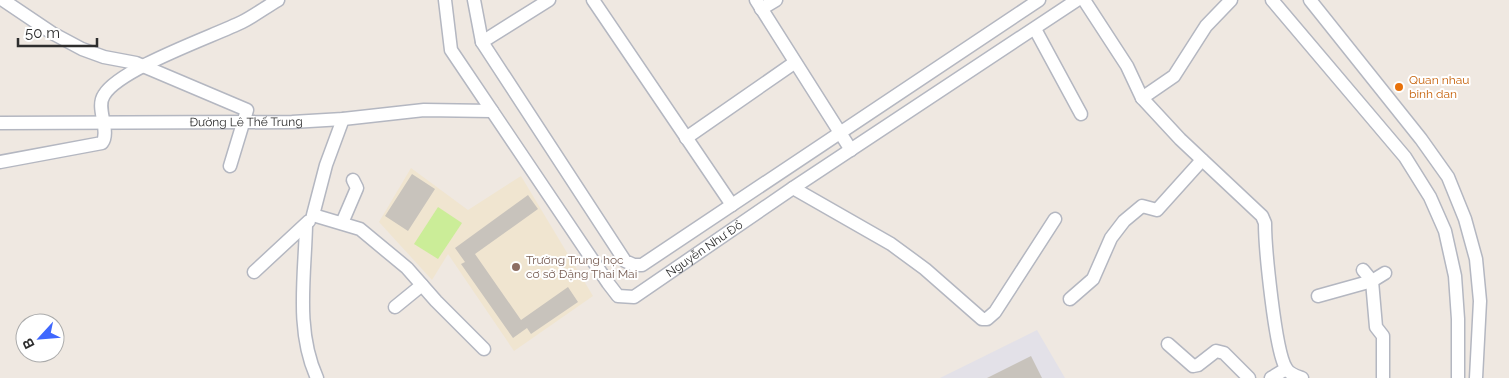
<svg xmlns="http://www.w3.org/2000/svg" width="1509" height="378" font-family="Raleway,sans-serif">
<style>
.industrial{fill:#e3e1e8}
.education{fill:#f0e5d0}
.pitch{fill:#cbed98}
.building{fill:#c8c3bc}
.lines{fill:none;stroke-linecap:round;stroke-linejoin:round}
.minor-casing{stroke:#b4b7c1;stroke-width:15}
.minor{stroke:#fff;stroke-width:12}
.food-dot{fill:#e8710a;stroke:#fff;stroke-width:2}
.education-dot{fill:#8d6e63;stroke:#fff;stroke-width:2}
.labels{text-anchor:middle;stroke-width:4;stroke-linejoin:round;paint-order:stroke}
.food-label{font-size:12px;fill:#c56008;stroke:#fff;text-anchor:start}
.street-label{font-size:12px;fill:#2e2e2e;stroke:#fff}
.education-label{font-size:12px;fill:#785e54;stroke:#fff;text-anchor:start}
</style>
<rect width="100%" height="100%" fill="#efe8e1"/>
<path class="industrial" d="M 1037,330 L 1065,378 L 940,378 Z"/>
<path class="education" d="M 411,168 L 468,210 L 521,176 L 593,296 L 514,351 L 448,254 L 432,280 L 379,222 Z"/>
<path class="pitch" d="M 438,207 L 462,223 L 438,259 L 414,244 Z"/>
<path class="building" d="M 412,174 L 435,189 L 408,231 L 385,216 Z
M 528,195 L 538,209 L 475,254 L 521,320 L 568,287 L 578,302 L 531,334 L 527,328 L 513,338 L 461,264 L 465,262 L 455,248 Z
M 1031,356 L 1042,378 L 987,378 Z"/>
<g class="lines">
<g class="minor-casing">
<g id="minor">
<path d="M 3,0 L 52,33 L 82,49 L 104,57 L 136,63 L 247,110 L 230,166"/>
<path id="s1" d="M 445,0 L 451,50 L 608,283 L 618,296 L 634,297 L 793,188 L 1077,0"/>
<path d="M 474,0 L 482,42 L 625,261 L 634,265 L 642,265 L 1039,0"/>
<path d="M 593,0 L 732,205"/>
<path d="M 756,0 L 851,150"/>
<path d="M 1084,0 L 1127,66 L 1142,98 L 1180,139 L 1262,216 L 1265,223 C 1265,247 1275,351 1286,368 C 1289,374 1296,376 1302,378"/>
<path d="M 1272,0 L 1405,157 L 1430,197 L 1445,231 L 1455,276 L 1458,319 L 1458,378"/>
<path d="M 1310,0 L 1421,139 L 1448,177 L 1465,219 L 1476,259 L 1480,301 L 1476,378"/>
<path d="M 761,9 L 776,0"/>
<path d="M 1035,29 L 1081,114"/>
<path d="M 482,42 L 549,0"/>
<path d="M 1142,98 L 1174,76 L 1206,26 L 1231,0"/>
<path d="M 343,119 L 326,165 L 313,215 L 360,229 L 407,268 L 436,301 L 484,349"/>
<path id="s2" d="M 0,123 L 292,122 L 343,119 L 424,110 L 492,111"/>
<path d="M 686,138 L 794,63"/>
<path d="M 0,162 L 102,143 C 111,131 95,108 104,95 C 119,69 211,37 242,22 C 254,16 266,7 278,0"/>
<path d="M 793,188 L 891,244 L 925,269 L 982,319 L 987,319 L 995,312 L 1055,219"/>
<path d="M 342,223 L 357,188 L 353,180"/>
<path d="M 306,225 C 305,275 295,330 317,378"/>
<path d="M 1363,270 L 1372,281 L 1376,327 L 1383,336 L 1383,378"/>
<path d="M 254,272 L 309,221"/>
<path d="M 1318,296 L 1372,281 L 1385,273"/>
<path d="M 1070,299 L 1093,279 L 1111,238 L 1124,221 L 1142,206 L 1157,210 L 1202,160"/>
<path d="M 395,307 L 422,285"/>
<path d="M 1168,344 L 1193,366 L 1198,365 L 1216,351 L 1224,353 L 1249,378"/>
<path d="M 1271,378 L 1286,369"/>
</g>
</g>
<use href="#minor" class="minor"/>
</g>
<circle class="food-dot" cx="1399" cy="87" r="5"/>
<circle class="education-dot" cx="516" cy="267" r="5"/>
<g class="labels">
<g class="food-label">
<text x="1409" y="84">Quan nhau<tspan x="1409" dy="14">binh dan</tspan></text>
</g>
<g class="street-label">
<text dy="4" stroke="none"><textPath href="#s2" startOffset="246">Đường Lê Thế Trung</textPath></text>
<text dy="4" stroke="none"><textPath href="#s1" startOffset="449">Nguyễn Như Đổ</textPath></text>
</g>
<g class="education-label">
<text x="526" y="264">Trường Trung học<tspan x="526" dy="14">cơ sở Đặng Thai Mai</tspan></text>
</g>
</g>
<g transform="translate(40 338) rotate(244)"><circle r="24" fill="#ffffff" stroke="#ababab"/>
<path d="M0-4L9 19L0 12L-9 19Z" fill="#3f67fe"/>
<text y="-8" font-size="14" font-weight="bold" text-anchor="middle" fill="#2e2e2e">B</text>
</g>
<path d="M18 38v8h79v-8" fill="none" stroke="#2e2e2e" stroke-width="2.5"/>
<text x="25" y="38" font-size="15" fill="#2e2e2e" stroke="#ffffff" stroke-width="4" paint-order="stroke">50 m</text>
</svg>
